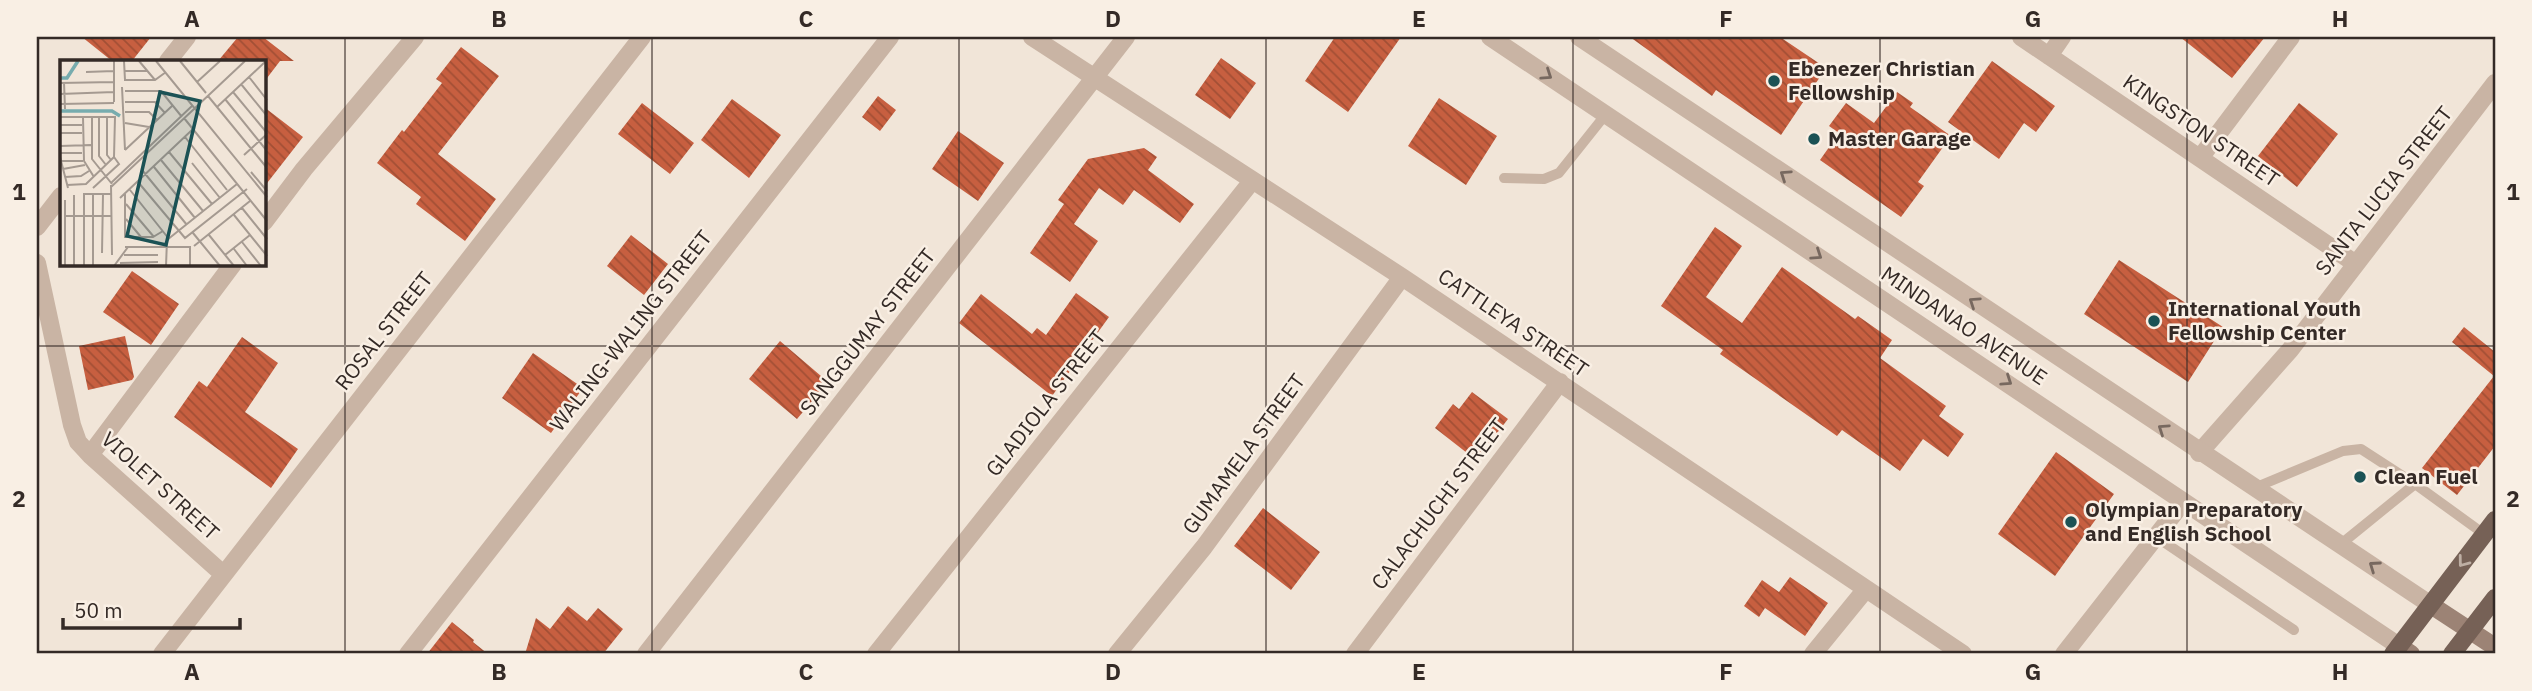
<svg xmlns="http://www.w3.org/2000/svg" width="2532" height="691" font-family="'IBM Plex Sans',sans-serif">
<style>
.building{fill:url(#building-back-hatch)}
.lines{fill:none;stroke-linecap:round;stroke-linejoin:round}
.service{stroke:#c9b4a4;stroke-width:10}
.minor{stroke:#c9b4a4;stroke-width:18}
.tertiary{stroke:#c9b4a4;stroke-width:18}
.secondary{stroke:#9c8375;stroke-width:18}
.primary{stroke:#766156;stroke-width:18}
.oneway{stroke:#77685f}
.oneway2{stroke:#beafa4}
.grid{fill:none;stroke:#342a26;stroke-width:2;stroke-opacity:0.55}
.poi-dot{fill:#1b5255;stroke:#f9efe4;stroke-width:2.5}
.labels{text-anchor:middle;stroke-width:5;stroke-linejoin:round;paint-order:stroke}
.poi-label{font-size:21px;font-weight:bold;fill:#342a26;stroke:#f9efe4;text-anchor:start}
.street-label{font-size:21px;fill:#342a26;stroke:#f9efe4}
.inset-river{fill:none;stroke:#77acae;stroke-width:3.5}
.inset-road{fill:none;stroke:#a59a91;stroke-width:2}
.view{fill:#1b5255;fill-opacity:0.15;stroke:#1b5255;stroke-width:3.5}
.inset-edge{fill:none;stroke:#342a26;stroke-width:3.5}
.neatline{fill:none;stroke:#342a26;stroke-width:2.5}
.grid-label{font-size:23px;text-anchor:middle;font-weight:bold;fill:#342a26}
</style>
<defs>
<pattern id="building-back-hatch" width="6" height="6" patternUnits="userSpaceOnUse" patternTransform="scale(1.75)"><rect width="6" height="6" fill="#c75f40"/><path d="M-1 5l2 2M0 0l6 6M5-1l2 2" fill="none" stroke="#a24f35"/></pattern>
</defs>
<rect width="100%" height="100%" fill="#f1e5d8"/>
<path class="building" d="M 82,37 L 151,37 L 132,61 L 112,61 Z
M 238,37 L 263,37 L 294,61 L 280,61 L 264,82 L 264,61 L 218,61 Z
M 1335,37 L 1401,37 L 1348,112 L 1305,81 Z
M 1630,37 L 1780,37 L 1826,68 L 1781,135 L 1716,90 L 1712,96 Z
M 2180,37 L 2265,37 L 2232,78 Z
M 461,47 L 499,76 L 438,154 L 496,199 L 465,241 L 416,204 L 421,197 L 377,163 L 402,130 L 404,132 L 442,83 L 436,79 Z
M 1221,58 L 1256,83 L 1230,119 L 1195,95 Z
M 1992,61 L 2055,106 L 2036,132 L 2024,123 L 1999,159 L 1948,122 Z
M 1897,92 L 1913,103 L 1910,107 L 1951,136 L 1918,182 L 1924,186 L 1901,217 L 1820,160 L 1839,133 L 1829,126 L 1846,103 L 1874,123 Z
M 878,96 L 896,110 L 880,131 L 862,117 Z
M 1439,98 L 1497,136 L 1466,185 L 1408,146 Z
M 732,99 L 781,135 L 749,178 L 701,140 Z
M 642,103 L 694,143 L 670,174 L 618,134 Z
M 2299,103 L 2338,134 L 2297,187 L 2258,156 Z
M 264,107 L 303,137 L 264,187 Z
M 958,131 L 1004,163 L 978,201 L 932,169 Z
M 1144,148 L 1157,157 L 1148,170 L 1194,204 L 1180,223 L 1134,190 L 1123,205 L 1099,188 L 1074,224 L 1098,241 L 1070,282 L 1030,253 L 1064,204 L 1058,200 L 1088,159 Z
M 1715,227 L 1742,246 L 1706,297 L 1742,323 L 1782,267 L 1855,319 L 1858,316 L 1892,340 L 1880,358 L 1946,406 L 1939,416 L 1964,434 L 1948,457 L 1923,439 L 1900,471 L 1842,430 L 1837,436 L 1720,354 L 1723,350 L 1661,306 Z
M 631,235 L 668,264 L 644,295 L 607,266 Z
M 2119,260 L 2223,327 L 2188,382 L 2084,314 Z
M 132,271 L 179,304 L 151,345 L 103,312 Z
M 1076,293 L 1109,317 L 1052,396 L 959,323 L 981,294 L 1032,334 L 1037,328 L 1046,335 Z
M 2464,327 L 2495,352 L 2495,446 L 2457,495 L 2422,468 L 2494,376 L 2452,342 Z
M 125,336 L 134,377 L 132,380 L 88,390 L 79,346 Z
M 242,337 L 278,363 L 245,412 L 298,449 L 271,488 L 174,417 L 199,381 L 207,387 Z
M 780,341 L 828,382 L 797,419 L 749,379 Z
M 533,353 L 583,388 L 551,433 L 502,398 Z
M 1472,392 L 1508,419 L 1476,460 L 1435,428 L 1453,404 L 1459,409 Z
M 2056,452 L 2114,494 L 2055,576 L 1998,534 Z
M 1263,508 L 1320,552 L 1291,590 L 1234,546 Z
M 1790,577 L 1828,603 L 1805,636 L 1765,608 L 1759,617 L 1744,606 L 1762,580 L 1779,592 Z
M 568,606 L 587,621 L 598,608 L 623,629 L 603,654 L 525,654 L 536,618 L 550,629 Z
M 452,622 L 474,640 L 473,642 L 488,654 L 427,654 Z"/>
<g class="lines">
<path class="service" d="M 1504,178 L 1544,179 L 1559,173 L 1606,114
M 2254,488 L 2343,451 L 2361,449 L 2415,484
M 2155,536 L 2294,630
M 2341,544 L 2415,484 L 2484,534"/>
<path class="minor" d="M 1032,37 L 1402,277 L 1963,654
M 2021,37 L 2356,264
M 2049,56 L 2062,37
M 168,61 L 187,37
M 2200,158 L 2291,37
M 264,222 L 304,169 L 415,37
M 37,227 L 61,196
M 37,263 L 72,425 L 78,442 L 90,455 L 223,574
M 2199,453 L 2290,350 L 2495,83
M 90,455 L 233,264
M 162,654 L 642,37
M 408,654 L 890,37
M 646,654 L 1126,37
M 876,654 L 1252,181
M 1117,654 L 1204,547 L 1402,277
M 1355,654 L 1560,382
M 1813,654 L 1866,589
M 2064,654 L 2183,502"/>
<path class="tertiary" d="M 1490,37 L 2399,646
M 1579,37 C 1862,227 2146,416 2431,605"/>
<path class="secondary" d="M 2431,605 L 2495,647
M 2399,646 L 2411,654"/>
<path class="primary" d="M 2393,654 L 2495,520
M 2452,654 L 2495,598"/>
</g>
<defs><path id="oneway-chevron" d="M-2-3.5L2.5 0L-2 3.5" fill="none" stroke-width="1.6" stroke-linecap="round" stroke-linejoin="round" transform="scale(1.75)"/></defs>
<g class="oneway">
<use href="#oneway-chevron" transform="translate(1547 75) rotate(34)"/>
<use href="#oneway-chevron" transform="translate(1785 175) rotate(-146)"/>
<use href="#oneway-chevron" transform="translate(1817 255) rotate(34)"/>
<use href="#oneway-chevron" transform="translate(1974 302) rotate(-146)"/>
<use href="#oneway-chevron" transform="translate(2007 381) rotate(34)"/>
<use href="#oneway-chevron" transform="translate(2163 429) rotate(-146)"/>
<use href="#oneway-chevron" transform="translate(2374 566) rotate(-145)"/>
</g>
<use class="oneway2" href="#oneway-chevron" transform="translate(2463 562) rotate(127)"/>
<path class="grid" d="M 345,37 L 345,654M 652,37 L 652,654M 959,37 L 959,654M 1266,37 L 1266,654M 1573,37 L 1573,654M 1880,37 L 1880,654M 2187,37 L 2187,654M 37,346 L 2495,346"/>
<g class="poi-dot">
<circle cx="1774" cy="81" r="7"/>
<circle cx="1814" cy="139" r="7"/>
<circle cx="2154" cy="321" r="7"/>
<circle cx="2360" cy="477" r="7"/>
<circle cx="2071" cy="522" r="7"/>
</g>
<g class="labels">
<g class="poi-label">
<text x="1788" y="76">Ebenezer Christian<tspan x="1788" dy="24">Fellowship</tspan></text>
<text x="1828" y="146">Master Garage</text>
<text x="2168" y="316">International Youth<tspan x="2168" dy="24">Fellowship Center</tspan></text>
<text x="2374" y="484">Clean Fuel</text>
<text x="2085" y="517">Olympian Preparatory<tspan x="2085" dy="24">and English School</tspan></text>
</g>
<g class="street-label">
<text transform="translate(2201 131) rotate(34)" y="7">KINGSTON STREET</text>
<text transform="translate(2384 191) rotate(-52)" y="7">SANTA LUCIA STREET</text>
<text transform="translate(1513 323) rotate(34)" y="7">CATTLEYA STREET</text>
<text transform="translate(1964 326) rotate(34)" y="7">MINDANAO AVENUE</text>
<text transform="translate(384 331) rotate(-52)" y="7">ROSAL STREET</text>
<text transform="translate(631 331) rotate(-52)" y="7">WALING-WALING STREET</text>
<text transform="translate(868 332) rotate(-52)" y="7">SANGGUMAY STREET</text>
<text transform="translate(1046 403) rotate(-52)" y="7">GLADIOLA STREET</text>
<text transform="translate(1244 454) rotate(-54)" y="7">GUMAMELA STREET</text>
<text transform="translate(160 486) rotate(42)" y="7">VIOLET STREET</text>
<text transform="translate(1439 504) rotate(-53)" y="7">CALACHUCHI STREET</text>
</g>
</g>
<g transform="translate(60 60)">
<rect width="206" height="206" fill="#f1e5d8"/>
<path class="inset-river" d="M 0,18 L 7,18 L 18,1M 0,51 L 52,51 L 60,56"/>
<path class="inset-road" d="M 54,1 L 54,42M 64,1 L 65,20 L 95,20 L 106,12M 79,1 L 95,20M 96,1 L 207,137M 120,1 L 146,33M 65,11 L 87,11M 26,12 L 54,11M 189,17 L 207,40M 4,22 L 5,49M 137,22 L 160,1M 0,23 L 54,22M 181,24 L 207,56M 62,27 L 65,90M 65,31 L 101,31 L 122,57M 173,32 L 207,73M 0,34 L 54,32M 148,36 L 207,108M 165,39 L 207,91M 65,42 L 95,42 L 105,53M 0,44 L 54,43M 157,47 L 206,1M 135,48 L 185,1M 65,52 L 89,52 L 97,60M 32,56 L 32,99 L 52,124M 47,56 L 47,95 L 51,100M 0,57 L 55,57 L 54,97M 23,57 L 24,101 L 34,117M 39,57 L 39,96 L 46,105M 124,58 L 207,161M 65,63 L 89,67M 0,65 L 22,65M 0,73 L 22,73M 125,77 L 167,130M 0,86 L 31,85M 65,90 L 112,46M 109,92 L 152,144M 0,93 L 22,93M 184,95 L 207,74M 0,97 L 8,128M 101,100 L 143,151M 1,101 L 23,101M 132,103 L 160,138M 94,107 L 135,158M 3,109 L 25,105M 82,110 L 127,165M 191,112 L 207,131M 5,117 L 21,116 L 29,111M 78,122 L 125,178 L 187,129M 51,123 L 133,45M 7,125 L 26,124 L 54,97M 51,125 L 52,195M 51,127 L 134,49M 33,128 L 59,104 L 54,97M 70,130 L 109,179M 65,134 L 65,177 L 93,177 L 103,171M 14,135 L 14,206M 60,138 L 133,69M 66,144 L 94,177M 182,148 L 207,179M 174,155 L 207,196M 5,156 L 52,156M 66,159 L 81,177M 133,173 L 160,206M 149,175 L 174,206M 182,182 L 201,206M 134,186 L 190,141M 65,187 L 130,187 L 130,206M 174,189 L 187,206M 42,193 L 43,134M 64,195 L 98,195M 165,195 L 190,175M 60,203 L 98,202M 5,206 L 5,140M 24,206 L 24,134 L 52,134M 33,206 L 33,135M 54,206 L 68,187M 106,206 L 107,180 L 177,124"/>
<path class="view" d="M 100,32 L 140,41 L 106,185 L 67,176 Z"/>
<rect width="206" height="206" class="inset-edge"/>
</g>
<rect width="2532" height="691" fill="none" stroke="#f9efe4" stroke-width="77"/>
<path d="M63 618v10h177v-10" fill="none" stroke="#342a26" stroke-width="3.5"/>
<text x="74" y="618" font-size="21" fill="#342a26" stroke="#f9efe4" stroke-width="5" paint-order="stroke">50 m</text>
<rect x="38" y="38" width="2456" height="614" class="neatline"/>
<g class="grid-label">
<text x="192" y="27">A</text>
<text x="499" y="27">B</text>
<text x="806" y="27">C</text>
<text x="1113" y="27">D</text>
<text x="1419" y="27">E</text>
<text x="1726" y="27">F</text>
<text x="2033" y="27">G</text>
<text x="2340" y="27">H</text>
<text x="19" y="200">1</text>
<text x="2513" y="200">1</text>
<text x="19" y="507">2</text>
<text x="2513" y="507">2</text>
<text x="192" y="680">A</text>
<text x="499" y="680">B</text>
<text x="806" y="680">C</text>
<text x="1113" y="680">D</text>
<text x="1419" y="680">E</text>
<text x="1726" y="680">F</text>
<text x="2033" y="680">G</text>
<text x="2340" y="680">H</text>
</g>
</svg>
